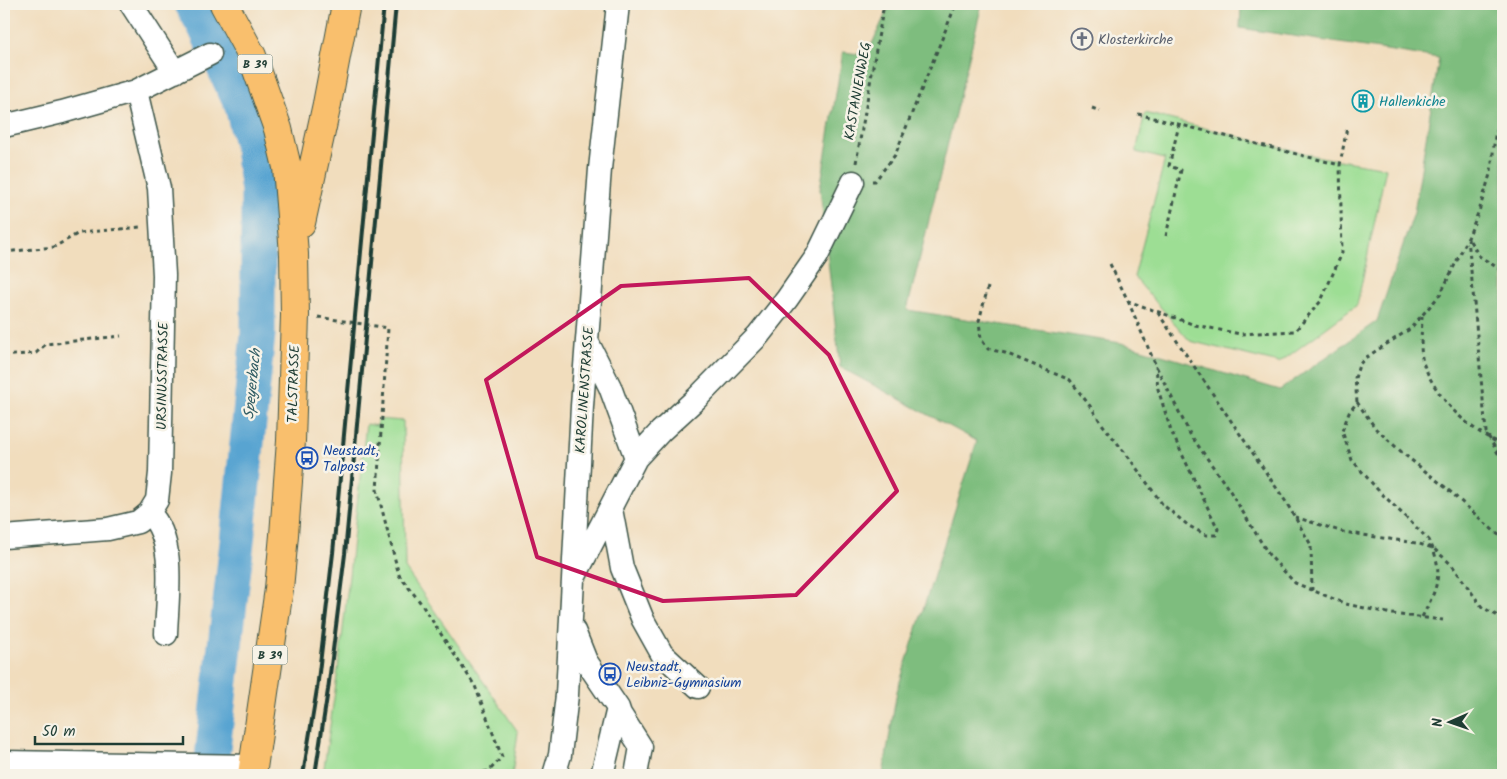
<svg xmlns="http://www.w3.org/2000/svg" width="1507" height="779" font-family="Kalam,sans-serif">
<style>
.green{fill:#9dde94;stroke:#5e8e64}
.forest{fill:#7ebd7e;stroke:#4e7d59}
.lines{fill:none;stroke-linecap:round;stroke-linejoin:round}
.river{stroke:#58a4d1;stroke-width:35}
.minor-casing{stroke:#3e5549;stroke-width:25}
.major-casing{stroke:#3e5549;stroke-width:30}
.path{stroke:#3e5549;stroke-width:3;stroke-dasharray:4 4;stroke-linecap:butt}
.minor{stroke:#fff;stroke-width:22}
.major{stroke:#f9bf6d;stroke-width:28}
.rail{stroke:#1f3d34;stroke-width:4}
.marked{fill:none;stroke:#c2185b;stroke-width:4;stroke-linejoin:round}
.labels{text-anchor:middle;stroke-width:5;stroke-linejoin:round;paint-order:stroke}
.shield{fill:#f7f3e8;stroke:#60746a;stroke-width:1}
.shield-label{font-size:12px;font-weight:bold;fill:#1f3d34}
.worship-label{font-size:14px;fill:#5b616d;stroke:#f7f3e8;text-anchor:start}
.street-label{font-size:14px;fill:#1f3d34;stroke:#f7f3e8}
.culture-label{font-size:14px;fill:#0d838f;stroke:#f7f3e8;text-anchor:start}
.transit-label{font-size:14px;fill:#164399;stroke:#f7f3e8;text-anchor:start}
.water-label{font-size:15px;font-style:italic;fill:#305c63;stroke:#f7f3e8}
</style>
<rect width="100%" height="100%" fill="#f7f3e8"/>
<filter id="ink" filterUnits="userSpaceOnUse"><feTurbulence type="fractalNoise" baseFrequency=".02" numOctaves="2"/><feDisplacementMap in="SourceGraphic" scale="10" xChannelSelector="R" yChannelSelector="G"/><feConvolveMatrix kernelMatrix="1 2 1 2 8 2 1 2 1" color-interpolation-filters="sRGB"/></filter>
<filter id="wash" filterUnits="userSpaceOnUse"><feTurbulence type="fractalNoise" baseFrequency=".0096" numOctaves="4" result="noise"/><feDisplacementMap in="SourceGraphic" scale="20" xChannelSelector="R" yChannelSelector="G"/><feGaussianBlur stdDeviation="1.12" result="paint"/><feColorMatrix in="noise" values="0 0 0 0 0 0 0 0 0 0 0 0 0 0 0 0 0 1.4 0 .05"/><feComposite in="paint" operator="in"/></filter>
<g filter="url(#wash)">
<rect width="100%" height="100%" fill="#f1ddbd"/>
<path class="green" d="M 1145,113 L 1315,156 L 1386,168 L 1357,305 L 1279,363 L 1190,341 L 1134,277 L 1165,159 L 1136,152 Z
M 377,419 L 403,421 L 405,568 L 518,732 L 512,775 L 323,775 L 340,656 L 366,424 L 377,426 Z"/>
<path class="forest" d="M 890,4 L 982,4 L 907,310 L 1121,343 L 1280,390 L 1377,321 L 1414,213 L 1439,58 L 1240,28 L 1241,4 L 1503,4 L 1503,775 L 883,775 L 897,691 L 977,441 L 840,367 L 820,189 L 843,52 L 867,55 Z"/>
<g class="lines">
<path class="river" d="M 192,4 L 204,25 L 242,106 L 252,148 L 258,191 L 258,334 L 237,542 L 210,775"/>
</g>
</g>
<g filter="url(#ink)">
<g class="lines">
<g class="minor-casing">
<path id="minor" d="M 131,4 L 175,72
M 4,126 L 62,112 L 136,91 L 210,54
M 588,343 L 610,387 L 636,458
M 611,509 L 622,568 L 643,620 L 662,654 L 698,687
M 149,513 C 177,539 167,598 166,634
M 4,537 L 108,529 L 138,522 L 149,513 L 157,500 L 160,473 L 164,275 L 159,188 L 136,91
M 576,574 L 636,458 L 661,431 L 696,399 L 758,336 L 787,299 L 817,256 L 853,182
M 574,631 L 586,661 L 618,708 L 620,714 L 641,747 L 636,775
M 4,762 L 254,766
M 554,775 L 560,755 L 567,695 L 582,406 L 600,169 L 618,4
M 602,775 L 618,708"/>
</g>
<g class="major-casing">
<path id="major" d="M 224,4 L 252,56 L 278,129 L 287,167 L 294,254 L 295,315 L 291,441 L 284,535 L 279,589 L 252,775
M 301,223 L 327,104 L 346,4"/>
</g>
<path class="path" d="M 1092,108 L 1100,111
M 1138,114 L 1340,165 L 1347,127
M 1496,137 L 1503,152
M 856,163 L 884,4
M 872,181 L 875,181 L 895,155 L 956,4
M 1166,236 L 1181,170 L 1169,166 L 1179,125
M 1468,238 L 1486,432 L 1503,462
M 1470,241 L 1479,256 L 1498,268 L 1503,274
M 4,252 L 54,247 L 79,233 L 141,227
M 1110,264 L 1128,301 L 1195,325 L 1240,334 L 1295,331 L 1321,301 L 1342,253 L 1340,165
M 988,287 L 979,321 L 981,339 L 988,349 L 1005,353 L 1070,380 L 1090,406 L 1102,424 L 1130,459 L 1163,505 L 1189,526 L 1206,535 L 1216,535 L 1218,529 L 1171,431 L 1158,389 L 1156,366
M 1128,301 L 1156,366 L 1190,434 L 1230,491 L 1269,555 L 1295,583 L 1346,604 L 1392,614 L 1443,620
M 1158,313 L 1286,502 L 1311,545 L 1312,591
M 1422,316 C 1422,329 1419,354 1424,365 C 1438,401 1469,430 1503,445
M 318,317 L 388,328 L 377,490 L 399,575 L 420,602 L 475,686 L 502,757 L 489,771 L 469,775
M 4,356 L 36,353 L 46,344 L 121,336
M 1357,402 L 1376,429 L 1405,455 L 1445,487 L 1496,533 L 1503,538
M 1295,517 L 1343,532 L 1416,543 L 1433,548 L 1452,565 L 1482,607 L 1503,619
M 1422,617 C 1437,589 1445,572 1429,540 L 1377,489 L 1352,460 L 1342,431 L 1349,413 L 1357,402 L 1355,378 L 1359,365 L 1365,358 L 1410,329 L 1440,295 L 1468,238 L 1480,208 L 1491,171 L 1495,136 L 1503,115"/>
<use href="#minor" class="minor"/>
<use href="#major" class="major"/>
<path class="rail" d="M 303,775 L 317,689 L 333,553 L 384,4
M 315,775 L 328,690 L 345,554 L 396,4"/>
</g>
</g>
<path class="marked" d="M 749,278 L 829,355 L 897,491 L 796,595 L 663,601 L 537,557 L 486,380 L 621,286 Z"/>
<defs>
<g id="church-ring" transform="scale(1.125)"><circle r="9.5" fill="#f7f3e8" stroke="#6b7280" stroke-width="1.5"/><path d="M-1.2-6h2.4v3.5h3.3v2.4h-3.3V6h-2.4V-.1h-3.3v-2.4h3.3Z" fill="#6b7280"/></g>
<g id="building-ring" transform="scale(1.125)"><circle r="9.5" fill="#f7f3e8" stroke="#0f9aa8" stroke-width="1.5"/><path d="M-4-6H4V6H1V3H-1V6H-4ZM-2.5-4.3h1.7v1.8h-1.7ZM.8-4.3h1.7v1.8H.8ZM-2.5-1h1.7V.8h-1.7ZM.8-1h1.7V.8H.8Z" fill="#0f9aa8"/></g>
<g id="bus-ring" transform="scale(1.125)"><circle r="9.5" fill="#f7f3e8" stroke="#1a4fb4" stroke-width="1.5"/><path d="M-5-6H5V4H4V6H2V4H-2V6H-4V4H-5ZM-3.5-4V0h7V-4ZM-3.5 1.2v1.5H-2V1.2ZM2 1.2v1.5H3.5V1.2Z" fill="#1a4fb4"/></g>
</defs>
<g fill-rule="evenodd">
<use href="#church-ring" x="1082" y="39"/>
<use href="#building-ring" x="1363" y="101"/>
<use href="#bus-ring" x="307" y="458"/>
<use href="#bus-ring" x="610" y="674"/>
</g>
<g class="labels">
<g class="shield">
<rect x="237.5" y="54.5" width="35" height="19" rx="4"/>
<rect x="252.5" y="645.5" width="35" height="19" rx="4"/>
</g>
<g class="shield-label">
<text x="255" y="68">B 39</text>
<text x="270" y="659">B 39</text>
</g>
<g class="worship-label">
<text x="1098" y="44">Klosterkirche</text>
</g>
<g class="street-label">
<text transform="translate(857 91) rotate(-80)" y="5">KASTANIENWEG</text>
<text transform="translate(162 376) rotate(-89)" y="5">URSINUSSTRASSE</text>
<text transform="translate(293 384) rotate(-88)" y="5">TALSTRASSE</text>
<text transform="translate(584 390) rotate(-86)" y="5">KAROLINENSTRASSE</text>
</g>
<g class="culture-label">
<text x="1379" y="106">Hallenkiche</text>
</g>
<g class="transit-label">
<text x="323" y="455">Neustadt,<tspan x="323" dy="16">Talpost</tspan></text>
<text x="626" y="671">Neustadt,<tspan x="626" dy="16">Leibniz-Gymnasium</tspan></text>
</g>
<g class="water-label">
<text transform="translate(252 384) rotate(-84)" y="5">Speyerbach</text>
</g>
</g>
<rect width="1507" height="779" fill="none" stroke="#f7f3e8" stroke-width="20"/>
<g transform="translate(1450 722) rotate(268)" stroke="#f7f3e8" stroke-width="4" paint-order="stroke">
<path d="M0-4L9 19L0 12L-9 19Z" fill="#1f3d34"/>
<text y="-8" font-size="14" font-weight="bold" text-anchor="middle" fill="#1f3d34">N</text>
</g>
<path d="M35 736v8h148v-8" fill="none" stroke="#1f3d34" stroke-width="2.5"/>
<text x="42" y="736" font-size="15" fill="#1f3d34" stroke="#f7f3e8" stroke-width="4" paint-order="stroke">50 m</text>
</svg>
